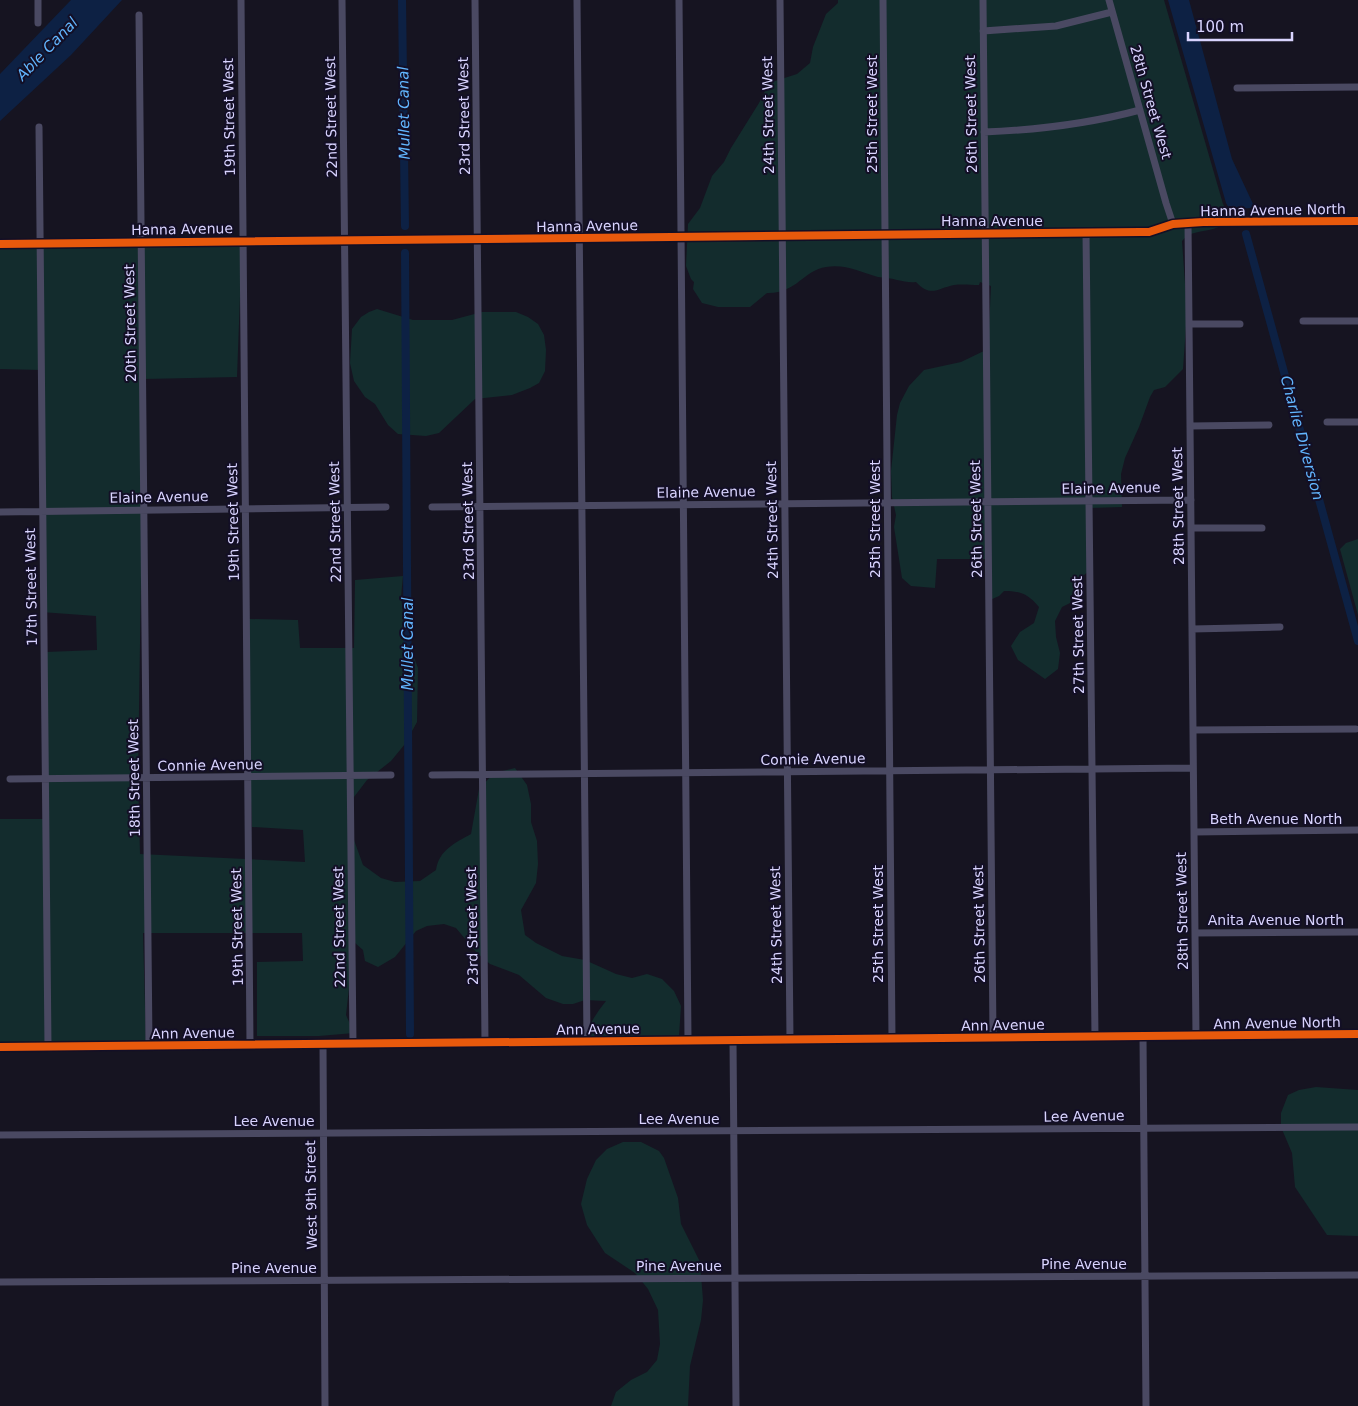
<svg xmlns="http://www.w3.org/2000/svg" width="1358" height="1406" font-family="'DejaVu Sans',sans-serif">
<style>
.green{fill:#132c2d}
.water{fill:#0d2144}
.lines{fill:none;stroke-linecap:round;stroke-linejoin:round}
.canal{stroke:#0d2144;stroke-width:8}
.minor{stroke:#4a4962;stroke-width:7}
.cycleway-casing{stroke:#130f26;stroke-width:11}
.cycleway{stroke:#e8590c;stroke-width:8}
.labels{text-anchor:middle;stroke-width:4;stroke-linejoin:round;paint-order:stroke}
.street-label{font-size:14px;fill:#d9d4ff;stroke:#130f26}
.water-label{font-size:15px;font-style:italic;fill:#62b6ff;stroke:#130f26}
</style>
<rect width="100%" height="100%" fill="#161421"/>
<path class="green" d="M 838,0 L 1164,0 L 1223,204 L 1227,211 L 1230,213 L 1232,220 C 1226,223 1220,227 1213,229 C 1202,232 1190,231 1182,241 L 1187,312 L 1183,369 L 1165,387 L 1154,390 L 1150,397 L 1139,427 L 1125,458 L 1121,474 L 1122,507 L 1089,508 L 1089,571 C 1078,579 1073,589 1070,603 L 1062,607 L 1055,621 L 1056,637 L 1060,653 L 1058,669 L 1045,679 L 1018,660 L 1011,646 L 1020,632 L 1034,623 L 1039,607 C 1028,594 1021,591 1004,591 L 999,596 L 990,600 L 989,559 L 937,559 L 935,588 L 911,586 L 902,578 L 894,527 L 896,515 L 892,497 L 891,471 L 897,415 L 900,403 L 909,386 L 924,370 L 961,362 L 988,349 L 991,286 L 980,282 L 979,285 C 971,285 962,284 954,285 C 938,288 931,298 916,282 C 909,283 904,281 897,280 C 891,278 884,278 878,277 C 860,272 846,264 826,267 C 804,270 796,294 767,293 L 750,307 L 718,307 L 702,303 L 693,289 L 694,282 L 691,279 L 686,266 L 688,224 L 700,208 L 712,176 L 724,162 L 731,148 L 759,103 L 767,87 L 772,82 L 797,74 L 810,63 L 813,47 L 826,14 L 838,3 Z
M 242,243 L 237,377 L 144,379 L 138,776 L 140,854 L 305,862 L 303,830 L 252,827 L 250,775 L 249,619 L 298,620 L 300,648 L 354,648 L 355,580 L 403,576 L 401,597 L 406,636 L 418,668 L 417,722 L 405,744 L 391,761 L 367,780 L 354,797 L 351,812 L 354,840 L 363,865 L 381,878 L 395,882 L 420,881 L 436,870 C 439,850 455,843 471,834 L 479,789 L 494,773 L 515,768 L 527,785 L 531,804 L 531,822 L 537,841 L 538,864 L 536,883 L 521,910 L 525,935 L 536,943 L 562,956 L 585,960 L 616,974 L 632,978 L 647,974 L 662,979 L 674,991 L 681,1006 L 679,1036 L 672,1036 L 670,1039 L 584,1042 C 589,1024 595,1015 606,1001 L 585,1000 L 573,1004 L 563,1004 L 546,998 L 519,975 L 490,964 L 477,953 L 456,928 L 444,924 L 427,926 L 416,931 L 395,957 L 378,967 L 365,961 L 363,950 L 354,942 L 346,1015 L 354,1033 L 319,1036 L 257,1036 L 257,962 L 303,961 L 302,933 L 143,933 L 146,1045 L 0,1047 L 0,819 L 48,819 L 46,652 L 97,650 L 96,616 L 41,612 L 42,370 L 0,369 L 0,245 Z
M 377,309 L 413,320 L 452,320 L 482,312 L 516,312 L 528,317 L 538,324 L 544,335 L 546,350 L 545,371 L 539,383 L 530,388 L 512,395 L 475,399 L 439,433 L 426,436 L 398,434 L 388,425 L 375,404 L 365,397 L 354,381 L 350,363 L 352,329 L 361,317 L 369,312 Z
M 1358,539 L 1358,615 L 1340,549 L 1346,543 Z
M 1316,1087 L 1358,1090 L 1358,1236 L 1327,1235 L 1295,1187 L 1292,1153 L 1281,1127 L 1281,1113 L 1288,1095 L 1299,1090 Z
M 623,1142 L 641,1142 L 659,1151 L 664,1158 L 678,1198 L 681,1224 L 700,1262 L 703,1300 L 701,1320 L 690,1366 L 688,1406 L 611,1406 L 616,1392 L 631,1380 L 647,1372 L 657,1360 L 660,1344 L 658,1310 L 648,1289 L 635,1273 L 605,1253 L 587,1225 L 581,1204 L 587,1179 L 596,1160 L 607,1149 Z"/>
<path class="water" d="M 71,0 L 122,0 L 71,55 L 0,121 L 0,74 Z
M 1168,0 L 1189,0 L 1232,159 L 1254,206 L 1250,208 L 1230,210 L 1226,203 Z"/>
<g class="lines">
<path class="canal" d="M 402,0 L 405,226
M 1246,234 L 1358,641
M 405,253 L 410,1034"/>
<path class="minor" d="M 38,0 L 38,23
M 241,0 L 250,1044
M 342,0 L 353,1044
M 475,0 L 485,1043
M 577,0 L 587,1042
M 679,0 L 688,1040
M 780,0 L 790,1040
M 883,0 L 892,1039
M 983,0 L 993,1037
M 1109,0 L 1166,203 L 1173,224
M 139,15 L 149,1046
M 983,31 L 1056,26 L 1112,12
M 1237,88 L 1358,87
M 39,127 L 48,1047
M 984,132 C 1037,130 1088,124 1140,110
M 1188,223 L 1196,1036
M 1086,233 L 1095,1037
M 0,244 L 1140,232 L 1149,232 L 1173,224 L 1203,222 L 1358,221
M 1303,321 L 1358,321
M 1189,324 L 1240,324
M 1327,422 L 1358,422
M 1190,426 L 1269,425
M 432,507 L 1191,500
M 0,512 L 386,507
M 1191,528 L 1262,528
M 1192,629 L 1280,627
M 1193,730 L 1356,729
M 432,775 L 1193,768
M 10,779 L 391,775
M 1194,832 L 1358,830
M 1195,933 L 1358,932
M 1143,1036 L 1146,1406
M 733,1040 L 736,1406
M 323,1044 L 325,1406
M 0,1047 L 1358,1034
M 0,1135 L 1358,1127
M 0,1282 L 1358,1275"/>
<g class="cycleway-casing">
<path id="cycleway" d="M 0,244 L 1140,232 L 1149,232 L 1173,224 L 1203,222 L 1358,221
M 0,1047 L 1358,1034"/>
</g>
<use href="#cycleway" class="cycleway"/>
</g>
<g class="labels">
<g class="street-label">
<text transform="translate(1151 102) rotate(74)" y="5">28th Street West</text>
<text transform="translate(872 114) rotate(-90)" y="5">25th Street West</text>
<text transform="translate(971 114) rotate(-91)" y="5">26th Street West</text>
<text transform="translate(768 115) rotate(-91)" y="5">24th Street West</text>
<text transform="translate(464 116) rotate(-91)" y="5">23rd Street West</text>
<text transform="translate(229 117) rotate(-91)" y="5">19th Street West</text>
<text transform="translate(331 117) rotate(-91)" y="5">22nd Street West</text>
<text transform="translate(1273 210) rotate(-1)" y="5">Hanna Avenue North</text>
<text x="992" y="226">Hanna Avenue</text>
<text transform="translate(587 226) rotate(-1)" y="5">Hanna Avenue</text>
<text transform="translate(182 229) rotate(-1)" y="5">Hanna Avenue</text>
<text transform="translate(130 323) rotate(-91)" y="5">20th Street West</text>
<text transform="translate(1111 488) rotate(-1)" y="5">Elaine Avenue</text>
<text transform="translate(706 492) rotate(-1)" y="5">Elaine Avenue</text>
<text transform="translate(159 497) rotate(-1)" y="5">Elaine Avenue</text>
<text transform="translate(1178 506) rotate(-91)" y="5">28th Street West</text>
<text transform="translate(875 519) rotate(-90)" y="5">25th Street West</text>
<text transform="translate(976 519) rotate(-91)" y="5">26th Street West</text>
<text transform="translate(772 520) rotate(-91)" y="5">24th Street West</text>
<text transform="translate(468 521) rotate(-91)" y="5">23rd Street West</text>
<text transform="translate(233 522) rotate(-91)" y="5">19th Street West</text>
<text transform="translate(335 522) rotate(-91)" y="5">22nd Street West</text>
<text transform="translate(31 587) rotate(-91)" y="5">17th Street West</text>
<text transform="translate(1078 635) rotate(-91)" y="5">27th Street West</text>
<text transform="translate(813 759) rotate(-1)" y="5">Connie Avenue</text>
<text transform="translate(210 765) rotate(-1)" y="5">Connie Avenue</text>
<text transform="translate(134 778) rotate(-91)" y="5">18th Street West</text>
<text x="1276" y="824">Beth Avenue North</text>
<text transform="translate(1182 911) rotate(-91)" y="5">28th Street West</text>
<text x="1276" y="925">Anita Avenue North</text>
<text transform="translate(878 924) rotate(-90)" y="5">25th Street West</text>
<text transform="translate(979 924) rotate(-91)" y="5">26th Street West</text>
<text transform="translate(776 925) rotate(-91)" y="5">24th Street West</text>
<text transform="translate(472 926) rotate(-91)" y="5">23rd Street West</text>
<text transform="translate(237 927) rotate(-91)" y="5">19th Street West</text>
<text transform="translate(339 927) rotate(-91)" y="5">22nd Street West</text>
<text transform="translate(1277 1023) rotate(-1)" y="5">Ann Avenue North</text>
<text transform="translate(1003 1025) rotate(-1)" y="5">Ann Avenue</text>
<text transform="translate(598 1029) rotate(-1)" y="5">Ann Avenue</text>
<text transform="translate(193 1033) rotate(-1)" y="5">Ann Avenue</text>
<text transform="translate(1084 1116) rotate(-1)" y="5">Lee Avenue</text>
<text x="679" y="1124">Lee Avenue</text>
<text x="274" y="1126">Lee Avenue</text>
<text transform="translate(311 1195) rotate(-91)" y="5">West 9th Street</text>
<text x="1084" y="1269">Pine Avenue</text>
<text x="679" y="1271">Pine Avenue</text>
<text x="274" y="1273">Pine Avenue</text>
</g>
<g class="water-label">
<text transform="translate(47 49) rotate(-46)" y="5">Able Canal</text>
<text transform="translate(404 113) rotate(-91)" y="5">Mullet Canal</text>
<text transform="translate(1302 438) rotate(75)" y="5">Charlie Diversion</text>
<text transform="translate(408 644) rotate(-90)" y="5">Mullet Canal</text>
</g>
</g>
<path d="M1188 32v8h104v-8" fill="none" stroke="#d9d4ff" stroke-width="2.5"/>
<text x="1196" y="32" font-size="15" fill="#d9d4ff" stroke="#130f26" stroke-width="4" paint-order="stroke">100 m</text>
</svg>
